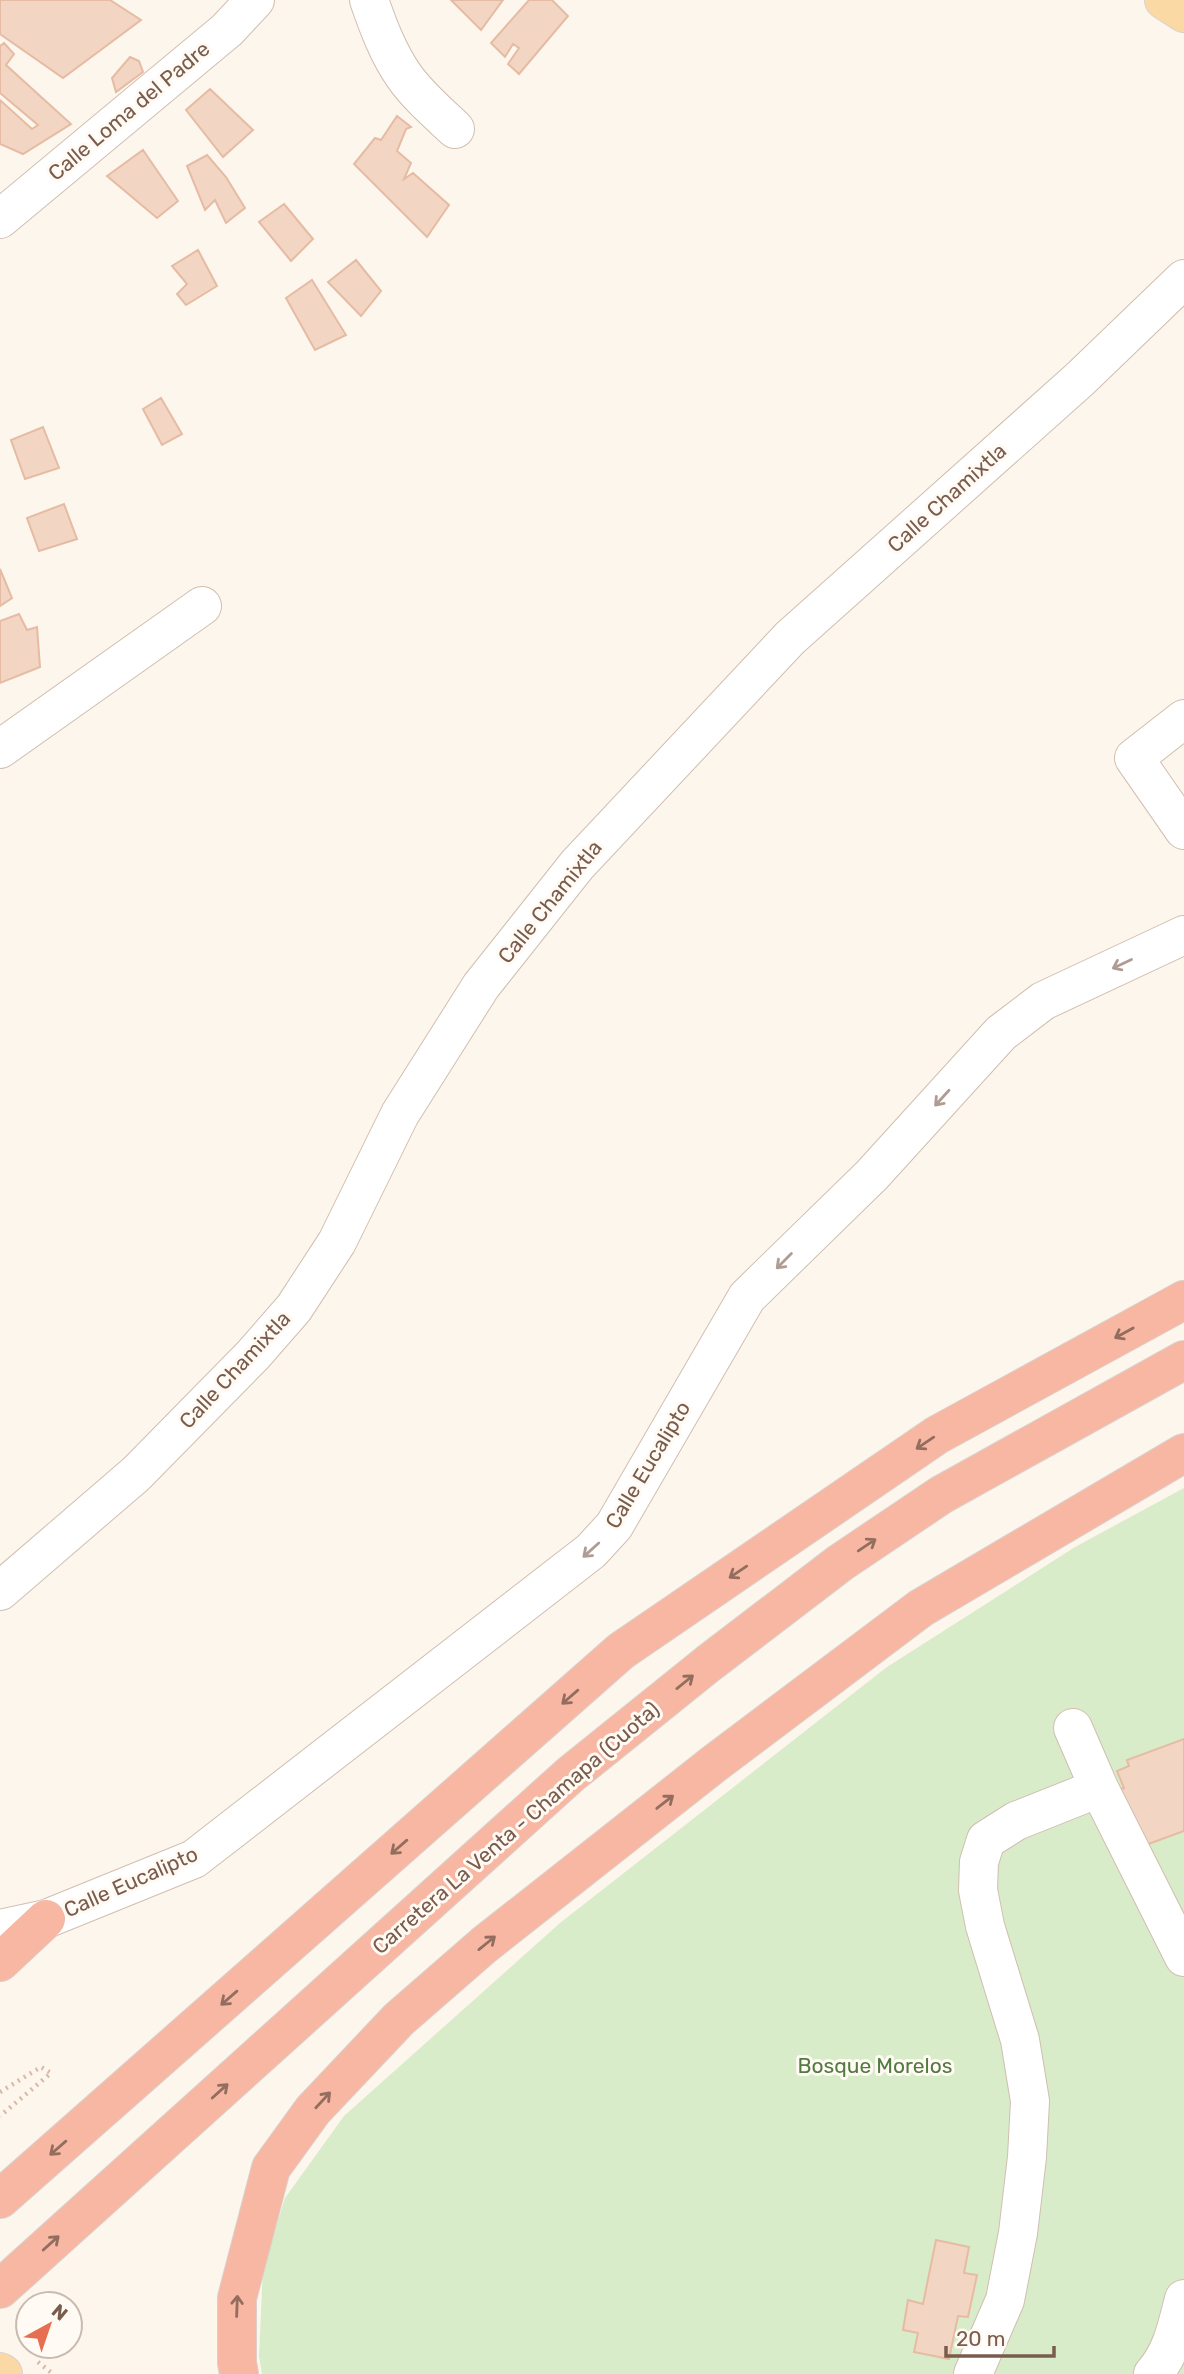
<svg xmlns="http://www.w3.org/2000/svg" width="1184" height="2374" font-family="Rubik,sans-serif">
<style>
.green{fill:#d8ecc9}
.building{fill:#f3d5c3;stroke:#e6bba3;stroke-width:2}
.lines{fill:none;stroke-linecap:round;stroke-linejoin:round}
.minor-casing{stroke:#d1beb0;stroke-width:40}
.major-casing{stroke:#dad1cd;stroke-width:40}
.highway-casing{stroke:#dad1cd;stroke-width:40}
.path{stroke:#d9b8a5;stroke-width:4.5;stroke-dasharray:2 5;stroke-linecap:butt}
.minor{stroke:#fff;stroke-width:38}
.major{stroke:#fbd9a5;stroke-width:38}
.highway{stroke:#f7b7a3;stroke-width:38}
.oneway{stroke:#af9d94}
.oneway2{stroke:#936e5e}
.labels{text-anchor:middle;stroke-width:6;stroke-linejoin:round;paint-order:stroke}
.street-label{font-size:21px;fill:#7a5c4d;stroke:#fffaf3}
.park-label{font-size:21px;fill:#537a41;stroke:#fffaf3}
</style>
<rect width="100%" height="100%" fill="#fdf6ec"/>
<path class="green" d="M 1184,1488 L 1184,2374 L 262,2374 L 259,2356 L 263,2268 L 285,2198 L 344,2116 L 560,1923 L 887,1667 L 1075,1547 Z"/>
<path class="building" d="M 0,0 L 110,0 L 141,20 L 63,78 L 0,34 Z
M 451,0 L 503,0 L 481,30 Z
M 529,0 L 552,0 L 568,16 L 519,74 L 508,64 L 519,48 L 513,44 L 505,57 L 491,43 Z
M 4,43 L 14,54 L 6,65 L 71,124 L 23,154 L 0,144 L 0,100 L 32,129 L 38,125 L 0,93 L 0,46 Z
M 130,57 L 139,61 L 143,72 L 116,92 L 112,78 Z
M 210,89 L 253,130 L 223,157 L 186,110 Z
M 397,116 L 411,127 L 406,129 L 397,151 L 411,163 L 404,179 L 413,173 L 449,205 L 427,237 L 354,164 L 375,138 L 381,140 Z
M 143,150 L 178,201 L 157,218 L 107,176 Z
M 207,155 L 226,177 L 245,208 L 226,223 L 215,200 L 205,210 L 187,166 Z
M 284,204 L 313,239 L 291,261 L 259,222 Z
M 198,250 L 217,286 L 186,305 L 177,294 L 187,284 L 172,266 Z
M 356,260 L 381,291 L 361,316 L 328,282 Z
M 312,280 L 346,335 L 315,350 L 286,298 Z
M 161,398 L 182,434 L 162,445 L 143,409 Z
M 43,427 L 59,468 L 25,479 L 11,440 Z
M 64,504 L 77,539 L 39,551 L 27,518 Z
M 0,569 L 12,598 L 0,606 Z
M 19,614 L 27,630 L 37,627 L 40,667 L 0,683 L 0,621 Z
M 1184,1739 L 1184,1831 L 1143,1846 L 1111,1792 L 1124,1788 L 1117,1771 L 1129,1766 L 1127,1760 Z
M 936,2240 L 969,2247 L 964,2273 L 977,2275 L 968,2317 L 958,2316 L 949,2359 L 914,2352 L 918,2333 L 903,2330 L 908,2300 L 923,2304 Z"/>
<g class="lines">
<g class="minor-casing">
<path id="minor" d="M 369,0 C 378,26 388,53 404,76 C 418,96 437,112 455,129
M 0,219 L 227,30 L 255,0
M 1184,719 L 1134,758 L 1184,830
M 0,749 L 202,606
M 0,1591 L 136,1474 L 253,1355 L 294,1308 L 337,1242 L 400,1114 L 481,986 L 577,865 L 790,638 L 1080,379 L 1184,279
M 1073,1728 L 1099,1788 L 1184,1957
M 0,1929 L 46,1919 L 194,1859 L 591,1551 L 614,1526 L 747,1297 L 872,1175 L 1001,1033 L 1043,1001 L 1184,935
M 973,2374 L 1005,2300 L 1018,2233 L 1027,2157 L 1030,2101 L 1020,2040 L 985,1926 L 978,1890 L 979,1862 L 986,1840 L 1016,1821 L 1099,1788
M 1153,2374 C 1172,2353 1177,2326 1184,2299"/>
</g>
<g class="major-casing">
<path id="major" d="M 1164,0 L 1184,13
M 0,2372 L 3,2374"/>
</g>
<g class="highway-casing">
<path id="highway" d="M 0,1962 L 46,1919
M 0,2199 L 621,1651 L 937,1435 L 1184,1300
M 0,2289 L 571,1774 L 709,1663 L 840,1563 L 941,1495 L 1184,1360
M 239,2374 L 237,2363 L 237,2298 L 271,2168 L 313,2110 L 399,2019 L 484,1945 L 715,1763 L 921,1608 L 1184,1453"/>
</g>
<path class="path" d="M 0,2092 L 41,2067 L 51,2073 L 0,2116
M 38,2362 L 53,2374"/>
<use href="#minor" class="minor"/>
<use href="#major" class="major"/>
<use href="#highway" class="highway"/>
</g>
<defs><path id="oneway-shaft" d="M-6 0H5M1.5-3L5.5 0L1.5 3" fill="none" stroke-width="1.6" stroke-linecap="round" stroke-linejoin="round" transform="scale(1.75)"/></defs>
<g class="oneway">
<use href="#oneway-shaft" transform="translate(1122 964) rotate(155)"/>
<use href="#oneway-shaft" transform="translate(942 1098) rotate(132)"/>
<use href="#oneway-shaft" transform="translate(784 1261) rotate(135)"/>
<use href="#oneway-shaft" transform="translate(591 1550) rotate(138)"/>
</g>
<g class="oneway2">
<use href="#oneway-shaft" transform="translate(1124 1333) rotate(151)"/>
<use href="#oneway-shaft" transform="translate(925 1443) rotate(146)"/>
<use href="#oneway-shaft" transform="translate(867 1545) rotate(-34)"/>
<use href="#oneway-shaft" transform="translate(738 1572) rotate(146)"/>
<use href="#oneway-shaft" transform="translate(685 1682) rotate(-39)"/>
<use href="#oneway-shaft" transform="translate(570 1697) rotate(139)"/>
<use href="#oneway-shaft" transform="translate(665 1802) rotate(-38)"/>
<use href="#oneway-shaft" transform="translate(399 1847) rotate(139)"/>
<use href="#oneway-shaft" transform="translate(487 1943) rotate(-39)"/>
<use href="#oneway-shaft" transform="translate(229 1998) rotate(139)"/>
<use href="#oneway-shaft" transform="translate(220 2091) rotate(-42)"/>
<use href="#oneway-shaft" transform="translate(323 2100) rotate(-47)"/>
<use href="#oneway-shaft" transform="translate(58 2148) rotate(139)"/>
<use href="#oneway-shaft" transform="translate(51 2243) rotate(-42)"/>
<use href="#oneway-shaft" transform="translate(237 2306) rotate(-88)"/>
</g>
<g class="labels">
<g class="street-label">
<text transform="translate(129 111) rotate(-40)" y="7">Calle Loma del Padre</text>
<text transform="translate(947 498) rotate(-42)" y="7">Calle Chamixtla</text>
<text transform="translate(550 902) rotate(-51)" y="7">Calle Chamixtla</text>
<text transform="translate(235 1370) rotate(-47)" y="7">Calle Chamixtla</text>
<text transform="translate(648 1465) rotate(-59)" y="7">Calle Eucalipto</text>
<text transform="translate(516 1828) rotate(-41)" y="7">Carretera La Venta - Chamapa (Cuota)</text>
<text transform="translate(131 1882) rotate(-24)" y="7">Calle Eucalipto</text>
</g>
<g class="park-label">
<text x="875" y="2073">Bosque Morelos</text>
</g>
</g>
<g transform="translate(49 2325) rotate(40)"><circle r="33" fill="#fffaf3" stroke="#cabbb1" stroke-width="2"/>
<path d="M0-5L12 26L0 18L-12 26Z" fill="#e76f51"/>
<text y="-10" font-size="19" font-weight="bold" text-anchor="middle" fill="#7a5c4d">N</text>
</g>
<path d="M946 2346v10h108v-10" fill="none" stroke="#7a5c4d" stroke-width="3.5"/>
<text x="956" y="2346" font-size="21" fill="#7a5c4d" stroke="#fffaf3" stroke-width="5" paint-order="stroke">20 m</text>
</svg>
